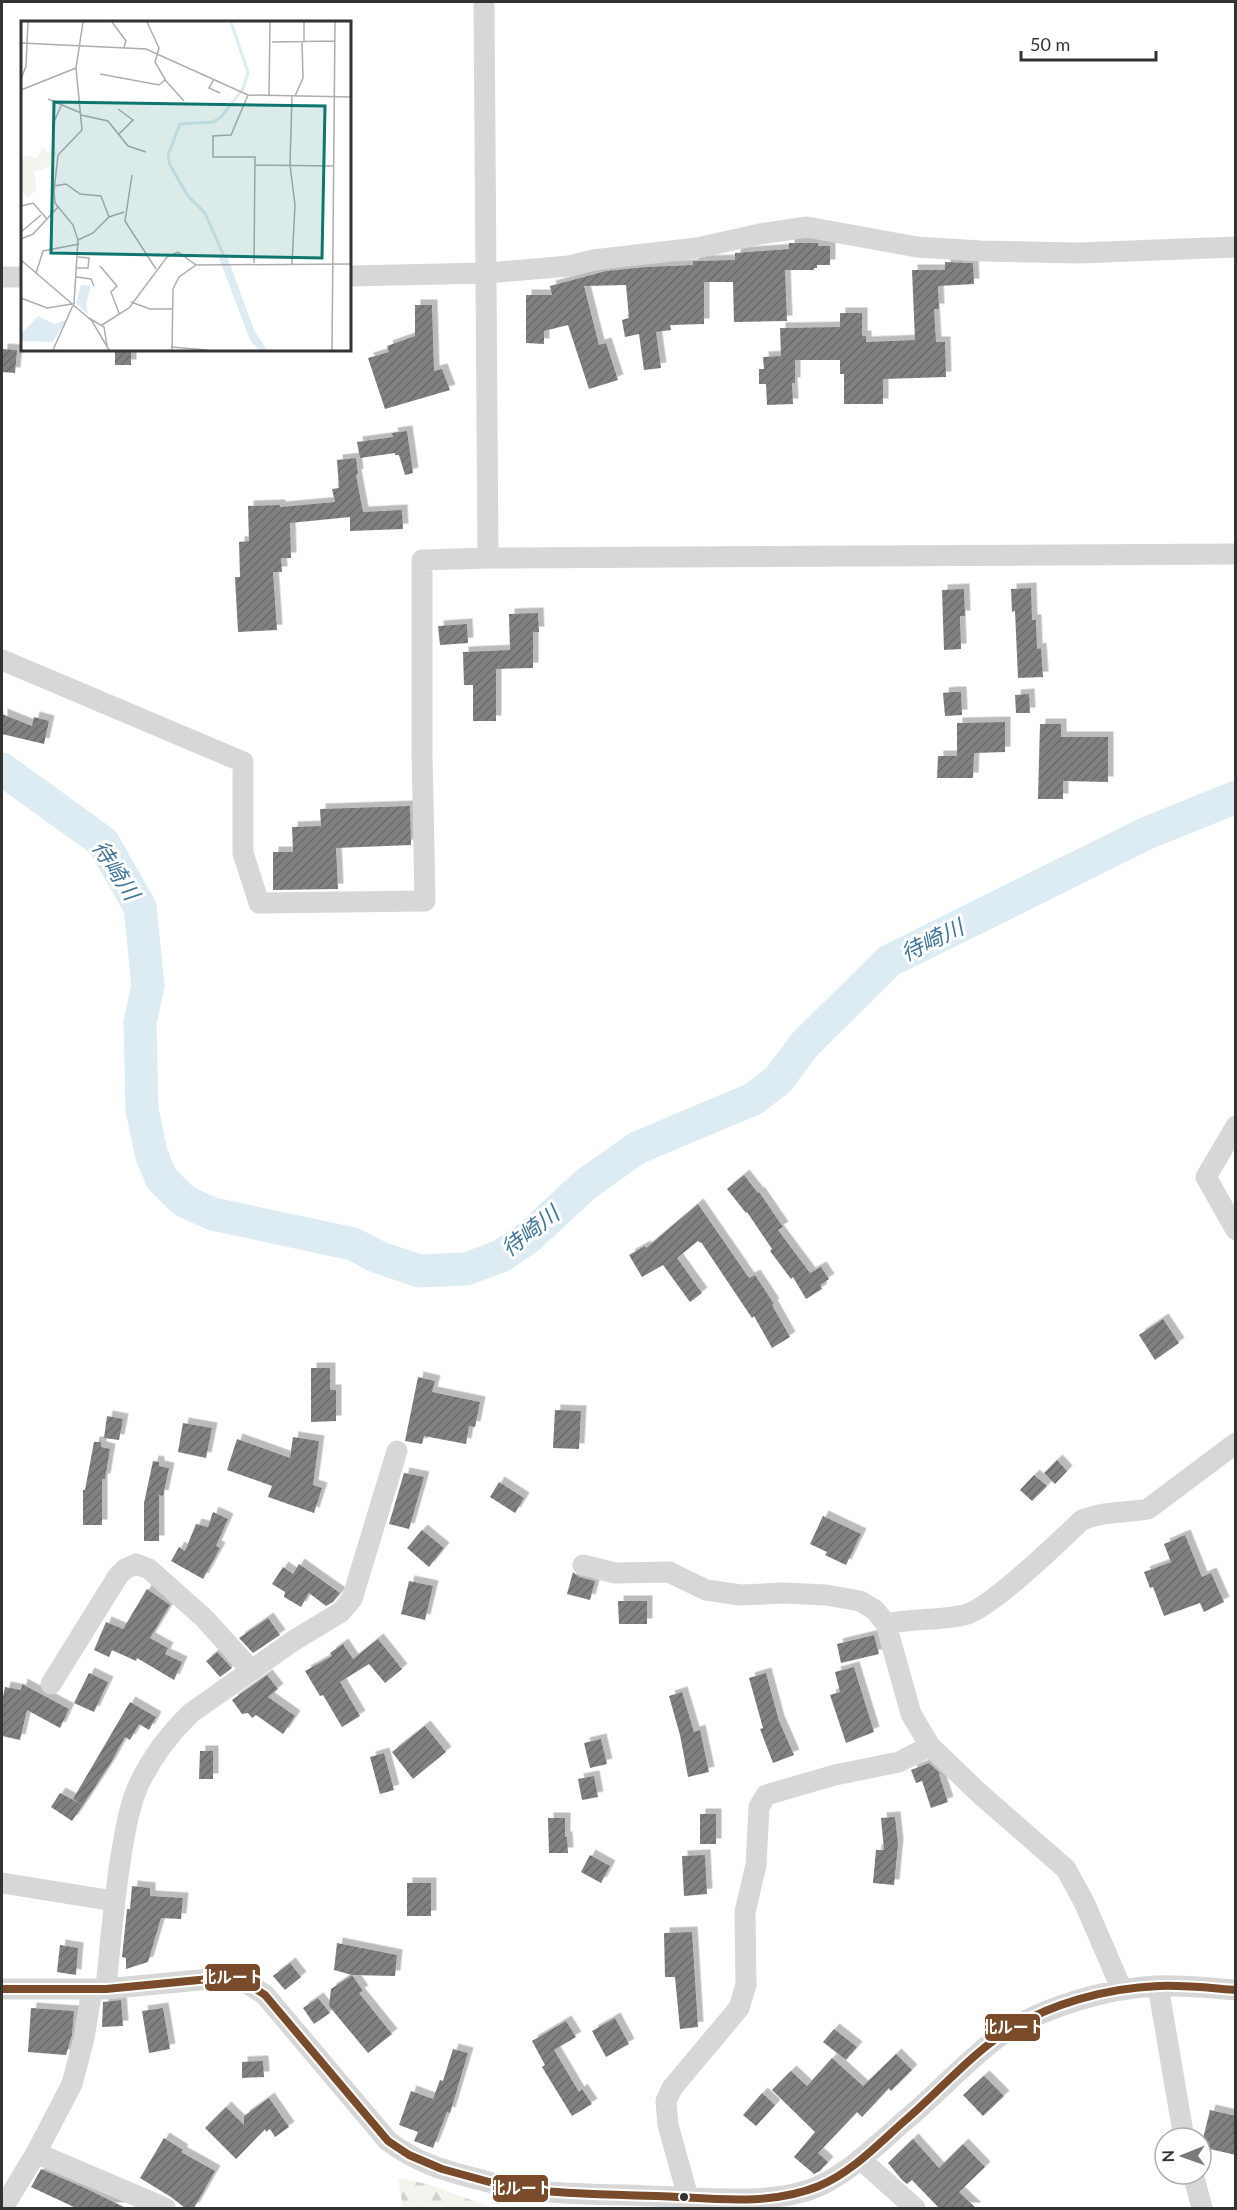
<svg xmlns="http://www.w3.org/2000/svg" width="1237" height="2210" font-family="Lato,'Noto Sans JP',sans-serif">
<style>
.forest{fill:url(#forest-firs)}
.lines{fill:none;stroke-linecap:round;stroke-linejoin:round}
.river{stroke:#ddebf3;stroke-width:33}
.building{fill:url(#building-hatch);filter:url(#shadow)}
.minor{stroke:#d7d7d7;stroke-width:21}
.bus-1-casing{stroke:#fff;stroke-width:12}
.bus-1{stroke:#7a4b2a;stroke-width:8}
.bus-dot{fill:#333;stroke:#fff;stroke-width:2}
.labels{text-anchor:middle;stroke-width:6;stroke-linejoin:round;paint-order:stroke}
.water-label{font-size:22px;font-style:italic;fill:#3f7597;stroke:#fff}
.inset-river{fill:none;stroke:#ddebf3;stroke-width:3}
.inset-road{fill:none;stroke:#adadad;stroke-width:1.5}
.view{fill:#0f766e;fill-opacity:0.15;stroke:#0f766e;stroke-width:3}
.inset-edge{fill:none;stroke:#333;stroke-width:3}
.line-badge{stroke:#fff;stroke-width:2}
.badge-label{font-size:16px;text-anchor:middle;font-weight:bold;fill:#fff}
</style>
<defs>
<pattern id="forest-firs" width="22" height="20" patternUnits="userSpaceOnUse" patternTransform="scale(1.5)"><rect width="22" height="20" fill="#f1f5ed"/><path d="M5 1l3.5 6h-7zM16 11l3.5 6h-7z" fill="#cfd2cc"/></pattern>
<pattern id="building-hatch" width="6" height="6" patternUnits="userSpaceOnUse" patternTransform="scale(1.5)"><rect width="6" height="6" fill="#818181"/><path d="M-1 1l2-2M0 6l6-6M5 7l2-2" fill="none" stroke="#6a6a6a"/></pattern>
<filter id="shadow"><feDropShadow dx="5.5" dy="-5.5" stdDeviation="0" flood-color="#0004"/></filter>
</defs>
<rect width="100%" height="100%" fill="#fff"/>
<path class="forest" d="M 398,2178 L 427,2184 L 493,2208 L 403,2208 Z"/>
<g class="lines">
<path class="river" d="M 2,769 L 103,842 L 140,907 L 148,986 L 140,1022 L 142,1109 L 151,1153 L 161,1178 L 184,1201 L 213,1214 L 353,1244 L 378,1257 L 419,1271 L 466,1269 L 501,1256 L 529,1237 L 586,1184 L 637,1148 L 753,1099 L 778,1080 L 805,1044 L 889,961 L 1147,833 L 1236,797"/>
</g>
<path class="building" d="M 789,243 L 818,243 L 818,246 L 830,246 L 830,265 L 817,265 L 817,268 L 814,268 L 814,270 L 785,270 L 787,321 L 734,322 L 733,282 L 704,282 L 704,324 L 670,325 L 671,330 L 656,332 L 661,368 L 644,370 L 639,334 L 625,337 L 622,320 L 629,318 L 626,285 L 584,286 L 599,345 L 606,343 L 618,380 L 589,389 L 568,325 L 544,331 L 544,344 L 526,343 L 526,295 L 552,295 L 550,286 L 606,271 L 646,267 L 693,265 L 693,261 L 695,261 L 735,260 L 735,253 L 789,249 Z
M 945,262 L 973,263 L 974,284 L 938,286 L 939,309 L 934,309 L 936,342 L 945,342 L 946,377 L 883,379 L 883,404 L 844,404 L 844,374 L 840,374 L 840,360 L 795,360 L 795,383 L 792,383 L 793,404 L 767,405 L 766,384 L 759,384 L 759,369 L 764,369 L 763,357 L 781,356 L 780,328 L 840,327 L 840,313 L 862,313 L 862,336 L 866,336 L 866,342 L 915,340 L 912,270 L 945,270 Z
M 415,305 L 432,305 L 434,371 L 442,369 L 450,390 L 385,409 L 368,358 L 389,352 L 387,346 L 415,336 Z
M 2,349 L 17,350 L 15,373 L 2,372 Z
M 115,350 L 131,350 L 131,365 L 115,365 Z
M 407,431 L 413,473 L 405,475 L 399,455 L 395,455 L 395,453 L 360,458 L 357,442 L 393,437 L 392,433 Z
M 356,458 L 358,474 L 356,475 L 363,512 L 402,510 L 403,529 L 350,531 L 350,517 L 290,523 L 291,558 L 281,558 L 282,572 L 273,572 L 277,630 L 238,632 L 235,577 L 240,577 L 239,542 L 249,541 L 248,506 L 280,505 L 280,507 L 335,502 L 332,489 L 339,488 L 337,460 Z
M 1031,588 L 1032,620 L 1036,620 L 1037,649 L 1041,648 L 1043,677 L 1018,678 L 1015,611 L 1012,612 L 1011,589 Z
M 964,589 L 965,616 L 960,616 L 961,649 L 944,650 L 942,590 Z
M 538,613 L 539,632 L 533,632 L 533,668 L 496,669 L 496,721 L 473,721 L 473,685 L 464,685 L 463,652 L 510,650 L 509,614 Z
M 467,624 L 468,643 L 440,645 L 438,626 Z
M 951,692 L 961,692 L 962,715 L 945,716 L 943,693 Z
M 1029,694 L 1030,713 L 1016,713 L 1015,695 Z
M 2,714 L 32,726 L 34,717 L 49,721 L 44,744 L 2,734 Z
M 1005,722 L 1005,752 L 974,753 L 973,778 L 937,778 L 938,756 L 957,756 L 957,723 Z
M 1040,724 L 1061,724 L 1061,737 L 1108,737 L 1108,782 L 1063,781 L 1063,799 L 1038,799 Z
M 410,806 L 411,845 L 336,848 L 338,889 L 273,890 L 273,852 L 293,852 L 292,827 L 321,826 L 320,809 Z
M 744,1175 L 758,1193 L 759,1192 L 783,1227 L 778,1230 L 810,1273 L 821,1267 L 829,1279 L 820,1285 L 822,1289 L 806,1299 L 793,1277 L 791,1279 L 770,1251 L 772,1249 L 747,1212 L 746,1213 L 727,1189 Z
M 698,1204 L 749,1278 L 755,1275 L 774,1304 L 772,1305 L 790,1337 L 772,1348 L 754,1316 L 752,1318 L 701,1242 L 700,1243 L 698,1241 L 677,1258 L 702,1293 L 690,1302 L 663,1265 L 642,1277 L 629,1255 L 645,1246 L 646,1248 Z
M 1163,1319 L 1179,1343 L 1155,1360 L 1139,1335 Z
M 311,1368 L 330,1368 L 330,1390 L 336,1390 L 336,1421 L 311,1422 Z
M 418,1377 L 435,1381 L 432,1392 L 480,1402 L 475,1427 L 469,1426 L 466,1444 L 424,1436 L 422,1444 L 405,1441 Z
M 555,1410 L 581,1411 L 579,1449 L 553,1448 Z
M 107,1416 L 123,1419 L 119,1440 L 104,1438 Z
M 183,1423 L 212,1428 L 206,1458 L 178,1452 Z
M 293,1437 L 319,1441 L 313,1485 L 322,1488 L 314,1513 L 268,1497 L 272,1486 L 227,1470 L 237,1439 L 290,1458 Z
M 94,1442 L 101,1442 L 101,1447 L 110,1449 L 105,1479 L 102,1479 L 102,1525 L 83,1525 L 83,1490 L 85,1490 Z
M 1057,1460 L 1067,1471 L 1055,1484 L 1044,1473 Z
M 153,1461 L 159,1462 L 159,1466 L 169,1468 L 163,1496 L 159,1495 L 159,1541 L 144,1541 L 144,1503 Z
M 404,1473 L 424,1477 L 409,1529 L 389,1524 Z
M 1034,1475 L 1047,1486 L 1032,1501 L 1020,1490 Z
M 499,1482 L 524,1498 L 515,1513 L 490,1497 Z
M 213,1512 L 228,1519 L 216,1546 L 220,1548 L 203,1579 L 171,1561 L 179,1547 L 185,1551 L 196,1524 L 208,1527 Z
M 823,1516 L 861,1534 L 846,1565 L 825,1555 L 827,1552 L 810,1544 Z
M 422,1530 L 444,1548 L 429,1567 L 407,1548 Z
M 1185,1535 L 1202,1577 L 1211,1573 L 1224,1602 L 1204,1612 L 1200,1603 L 1164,1616 L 1153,1587 L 1150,1588 L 1144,1572 L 1171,1562 L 1164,1544 Z
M 299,1564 L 340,1593 L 333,1602 L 326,1606 L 309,1593 L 301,1607 L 284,1597 L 285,1592 L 272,1584 L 283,1567 L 293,1574 Z
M 573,1572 L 579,1577 L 595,1581 L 590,1600 L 567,1594 Z
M 409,1581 L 433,1586 L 425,1620 L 401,1614 Z
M 147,1589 L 170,1605 L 150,1638 L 168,1648 L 165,1654 L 182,1662 L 174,1680 L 137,1658 L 136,1661 L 112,1650 L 109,1657 L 94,1650 L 106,1622 L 123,1629 Z
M 618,1601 L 647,1601 L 647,1624 L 619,1624 Z
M 268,1618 L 280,1635 L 253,1653 L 239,1638 Z
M 874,1635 L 879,1654 L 841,1663 L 837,1644 Z
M 378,1639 L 402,1669 L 385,1683 L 369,1664 L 340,1682 L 360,1716 L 342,1727 L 323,1695 L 320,1696 L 305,1671 L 332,1656 L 330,1653 L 343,1644 L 353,1659 Z
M 217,1652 L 232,1668 L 220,1677 L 206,1661 Z
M 854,1667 L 874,1732 L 846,1743 L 830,1695 L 840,1692 L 835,1672 Z
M 89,1673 L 108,1682 L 94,1712 L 74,1703 Z
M 766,1673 L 779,1721 L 794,1755 L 773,1763 L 760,1729 L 763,1728 L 749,1678 Z
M 267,1675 L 278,1689 L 268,1697 L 295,1716 L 283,1734 L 256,1715 L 252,1718 L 248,1713 L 242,1714 L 232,1700 Z
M 22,1684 L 69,1709 L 60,1728 L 27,1710 L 20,1740 L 2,1736 L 2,1701 L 5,1687 L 21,1690 Z
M 682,1692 L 694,1732 L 700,1730 L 709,1772 L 688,1777 L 680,1735 L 669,1696 Z
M 130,1702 L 156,1717 L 149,1730 L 139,1724 L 130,1740 L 125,1737 L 110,1764 L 83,1805 L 73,1799 Z
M 425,1726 L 446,1752 L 413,1779 L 392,1752 Z
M 601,1739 L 607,1764 L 590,1768 L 584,1743 Z
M 200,1751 L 213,1751 L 213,1779 L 199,1779 Z
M 384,1753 L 394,1790 L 380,1794 L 370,1757 Z
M 929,1763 L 940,1773 L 939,1775 L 948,1802 L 931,1808 L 922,1781 L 916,1783 L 911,1770 Z
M 594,1776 L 598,1797 L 582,1800 L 578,1779 Z
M 60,1793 L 83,1805 L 72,1821 L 51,1807 Z
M 700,1814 L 716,1814 L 716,1844 L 700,1844 Z
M 895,1817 L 898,1844 L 894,1885 L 873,1883 L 876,1850 L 884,1850 L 881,1818 Z
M 548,1818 L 565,1818 L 565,1837 L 567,1837 L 568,1853 L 549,1853 Z
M 590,1855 L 610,1866 L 601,1883 L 581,1872 Z
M 705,1855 L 707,1894 L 684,1896 L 682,1856 Z
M 407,1883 L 431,1883 L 431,1916 L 407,1916 Z
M 132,1886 L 150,1888 L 150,1896 L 183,1898 L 181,1919 L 161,1918 L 148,1962 L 126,1969 L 126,1958 L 122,1957 L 127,1909 L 130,1909 Z
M 692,1932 L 698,2027 L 680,2029 L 675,1977 L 665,1977 L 664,1933 Z
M 337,1943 L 397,1955 L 395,1976 L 352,1975 L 334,1970 Z
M 60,1945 L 78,1948 L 76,1975 L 57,1972 Z
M 290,1963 L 301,1977 L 285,1990 L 273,1976 Z
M 352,1975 L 363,1991 L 359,1993 L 392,2034 L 368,2053 L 329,2006 L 331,1989 Z
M 318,1998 L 330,2013 L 314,2024 L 303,2008 Z
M 121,2000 L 123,2026 L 102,2027 L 103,2002 Z
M 31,2008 L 74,2011 L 72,2035 L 66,2055 L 28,2052 Z
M 163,2008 L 170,2049 L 149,2053 L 142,2011 Z
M 615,2018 L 629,2044 L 606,2057 L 592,2031 Z
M 566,2021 L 576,2037 L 554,2050 L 579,2092 L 582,2089 L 592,2104 L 572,2116 L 542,2067 L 545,2065 L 532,2041 Z
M 834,2029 L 857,2047 L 846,2060 L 823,2042 Z
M 453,2049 L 468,2053 L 450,2113 L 447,2112 L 433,2148 L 414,2141 L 418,2132 L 399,2125 L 411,2091 L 433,2099 L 440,2080 L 443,2081 Z
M 896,2054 L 912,2070 L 891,2091 L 889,2088 L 862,2117 L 857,2112 L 818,2153 L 828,2162 L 820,2171 L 814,2174 L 794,2157 L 815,2132 L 772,2090 L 791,2071 L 807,2086 L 832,2058 L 863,2086 Z
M 263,2061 L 264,2077 L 242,2078 L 242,2062 Z
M 984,2076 L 1004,2096 L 983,2116 L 963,2095 Z
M 762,2093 L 775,2105 L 756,2126 L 743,2115 Z
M 269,2098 L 289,2127 L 275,2137 L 270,2129 L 266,2132 L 265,2129 L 236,2159 L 205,2128 L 226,2107 L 244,2125 L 244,2116 Z
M 1210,2110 L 1236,2116 L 1236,2155 L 1201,2147 Z
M 164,2138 L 183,2150 L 181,2152 L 215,2171 L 194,2208 L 185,2208 L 171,2197 L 140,2178 Z
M 913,2139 L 939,2168 L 963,2144 L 985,2167 L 959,2192 L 976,2208 L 939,2208 L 912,2180 L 907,2184 L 902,2180 L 888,2163 Z
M 41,2169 L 85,2188 L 126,2208 L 76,2208 L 31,2187 Z"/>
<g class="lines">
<path class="minor" d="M 484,2 L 488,558
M 350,276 L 487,273 L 569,266 L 593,260 L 697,248 L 760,234 L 807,227 L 917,247 L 981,251 L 1078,253 L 1236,247
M 2,277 L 22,277
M 2,660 L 243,762 L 243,853 L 259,903 L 425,901 L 422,753 L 422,560 L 488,558 L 1236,554
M 1236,1126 L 1206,1177 L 1236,1230
M 583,1565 L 615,1573 L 669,1572 L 706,1590 L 741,1595 L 783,1593 L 826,1595 L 860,1601 L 875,1610 L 886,1624 L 911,1714 L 930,1746 L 980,1794 L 1066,1869 L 1085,1904 L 1122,1990
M 886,1624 C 912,1618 939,1621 964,1615 C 989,1610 1061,1540 1082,1520 C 1104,1511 1125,1513 1148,1509 L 1236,1443
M 51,1684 L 118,1576 L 125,1569 L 136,1564 L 149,1569 L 204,1618 L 251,1670
M 2,1883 L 114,1901
M 1158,1986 L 1184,2138
M 2,1989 L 106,1989 L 230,1977 L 239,1978 L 265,1995 L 388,2141 C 417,2163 443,2170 477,2179 C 489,2182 501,2186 513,2188 C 559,2195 606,2194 652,2196 C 702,2197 776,2207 821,2185 C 854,2169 882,2140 909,2117 C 941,2090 969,2058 1003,2034 C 1043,2007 1108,1988 1157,1986 C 1183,1985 1209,1988 1236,1990
M 106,1989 C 110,1944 114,1900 121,1856 C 125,1832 129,1806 139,1784 C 152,1757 170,1733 191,1713 L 293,1641 L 341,1612 L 352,1599 L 397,1451
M 36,2153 L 165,2208
M 860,2159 L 915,2208
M 1193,2174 L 1202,2208
M 3,2208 L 36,2153 L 72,2084 L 84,2038 L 92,1989
M 688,2208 L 688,2197 L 668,2125 L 666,2101 L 672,2088 L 739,2008 L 746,1985 L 745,1912 L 756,1865 L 759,1807 L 766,1795 L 835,1775 L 899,1762 L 930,1746"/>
<g class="bus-1-casing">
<path id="bus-1" d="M 2,1989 L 106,1989 L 230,1977 L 239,1978 L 265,1995 L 388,2141 L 409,2155 L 442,2169 L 504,2186 L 530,2190 C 572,2194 615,2195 657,2196 C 710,2198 768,2207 819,2186 C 853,2172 881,2141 909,2117 C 940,2090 969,2057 1004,2033 C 1048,2004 1106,1988 1159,1986 C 1184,1985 1210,1988 1236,1990"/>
</g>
<use href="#bus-1" class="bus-1"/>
</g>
<circle class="bus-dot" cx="684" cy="2197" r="5"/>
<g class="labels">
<g class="water-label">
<text transform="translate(116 870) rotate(57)" y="8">待崎川</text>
<text transform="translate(932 940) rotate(-26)" y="8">待崎川</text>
<text transform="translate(530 1231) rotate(-38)" y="8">待崎川</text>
</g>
</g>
<g transform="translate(21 21)">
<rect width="330" height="330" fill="#fff"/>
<path d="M 22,126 L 26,131 L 36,130 L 35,133 L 28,146 L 13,151 L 16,169 L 6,176 L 0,170 L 0,138 L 8,134 L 16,138 Z" fill="#f1f5ed"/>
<path d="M 206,235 L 233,309 L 246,329 L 238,329 L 229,319 L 198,237 ZM 60,264 L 70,265 L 65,283 L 67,293 L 55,282 ZM 17,295 L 33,303 L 46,299 L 31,321 L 0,320 L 0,313 Z" fill="#ddebf3"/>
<path class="inset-river" d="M 204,238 L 184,192 L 167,175 L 149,144 L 147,134 L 159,103 L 192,101 L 200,96 L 222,68 L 227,51 L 210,1"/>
<path class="inset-road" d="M 91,1 L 105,20 L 103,26M 126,1 L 138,27 L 134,41 L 145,60 L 163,80M 283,20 L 283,1M 251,21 L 314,20M 0,22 L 125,28 L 227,74 L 330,76M 79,53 L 138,64 L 144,59M 0,58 L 5,45 L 7,1M 193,58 L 188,67 L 199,72M 0,69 L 55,47M 227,74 L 210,114 L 192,115 L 192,136 L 234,136 L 233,242M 248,74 L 249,1M 274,75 L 282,57 L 281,20M 27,78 L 60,92M 97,88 L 112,99 L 98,113M 60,94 L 87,100 L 107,125 L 125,131M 32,103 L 40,85M 234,144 L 313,145M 111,154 L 104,200 L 135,248M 33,165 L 45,163 L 59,173 L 80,175 L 88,196M 0,185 L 12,182 L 26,198M 0,211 L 20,194M 0,218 L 12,213 L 37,186M 57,219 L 72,212 L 88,196 L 103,191M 0,239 L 71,300 L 88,329M 271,243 L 274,184 L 269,144 L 271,75M 79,245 L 96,265 L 90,271 L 98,292M 56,247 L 67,247 L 68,237 L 57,236M 15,252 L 22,230 L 58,223M 55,256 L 70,258 L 73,265M 0,277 L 26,287 L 51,283M 110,281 L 129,288 L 151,288M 68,297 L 83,306 L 86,325M 81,304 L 108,287 L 146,236 L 157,231 L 175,244M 150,326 L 186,329M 32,329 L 53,282 L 57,219 L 52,204 L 34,182 L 33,170 L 37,134 L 61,109 L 55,47 L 62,1M 151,329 L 152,268 L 158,256 L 175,244 L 330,243M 311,329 L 314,1"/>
<path class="view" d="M 33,81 L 304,85 L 301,237 L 30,232 Z"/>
<rect width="330" height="330" class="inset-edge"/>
</g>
<g class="line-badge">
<rect x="204" y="1963" width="57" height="29" rx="6" fill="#7a4b2a"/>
<rect x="984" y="2013" width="57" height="29" rx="6" fill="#7a4b2a"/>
<rect x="492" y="2174" width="57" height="29" rx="6" fill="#7a4b2a"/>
</g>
<g class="badge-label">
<text x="232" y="1983">北ルート</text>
<text x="1013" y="2033">北ルート</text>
<text x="521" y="2194">北ルート</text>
</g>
<rect width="1237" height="2210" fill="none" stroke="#333333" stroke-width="6"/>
<g transform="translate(1183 2156) rotate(269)"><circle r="28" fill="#ffffff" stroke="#adadad" stroke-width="1.5"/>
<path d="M0-4.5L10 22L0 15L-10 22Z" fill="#7a7a7a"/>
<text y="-9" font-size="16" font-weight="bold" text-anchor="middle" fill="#333333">N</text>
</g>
<path d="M1021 51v9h135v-9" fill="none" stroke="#333333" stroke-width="3"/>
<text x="1030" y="51" font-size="18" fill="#333333" stroke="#ffffff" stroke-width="4.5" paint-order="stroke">50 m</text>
</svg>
